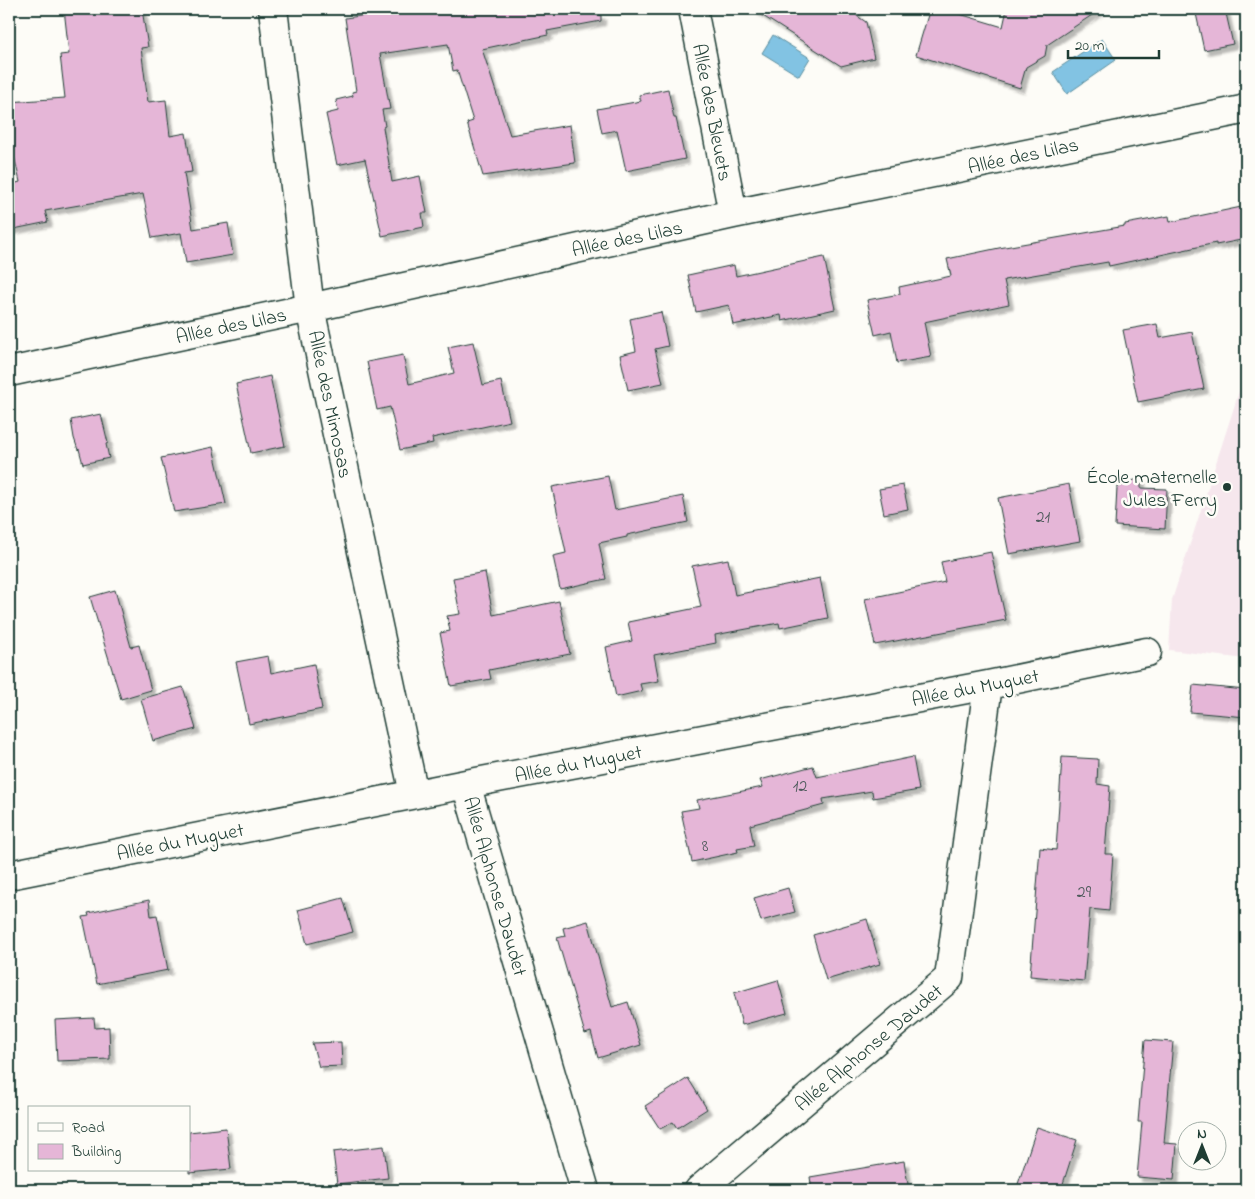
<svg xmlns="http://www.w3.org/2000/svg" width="1255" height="1199" font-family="'Indie Flower',sans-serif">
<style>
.built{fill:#f6e7ed}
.water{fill:#82c3e3;stroke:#5a8d9d}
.building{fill:#e5b6d7;stroke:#1f3d34;filter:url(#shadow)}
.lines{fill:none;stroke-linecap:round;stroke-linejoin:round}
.minor-casing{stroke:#1f3d34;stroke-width:31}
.minor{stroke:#fdfcf7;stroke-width:28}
.poi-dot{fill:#1f3d34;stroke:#fdfcf7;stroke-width:2}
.labels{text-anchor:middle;stroke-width:5;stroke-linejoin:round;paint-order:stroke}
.number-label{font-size:18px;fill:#505b5d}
.street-label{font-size:20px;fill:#1f3d34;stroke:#fdfcf7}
.poi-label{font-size:20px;fill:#1f3d34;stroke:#fdfcf7;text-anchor:end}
</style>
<defs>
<filter id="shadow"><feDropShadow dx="4.5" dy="4.5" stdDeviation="1" flood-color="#0004"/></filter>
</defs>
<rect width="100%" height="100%" fill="#fdfcf7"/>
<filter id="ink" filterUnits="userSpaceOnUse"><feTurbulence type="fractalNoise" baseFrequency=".02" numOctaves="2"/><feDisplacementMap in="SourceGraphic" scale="10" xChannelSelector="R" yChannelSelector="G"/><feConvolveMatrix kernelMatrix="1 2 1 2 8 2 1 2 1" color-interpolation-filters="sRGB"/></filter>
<g filter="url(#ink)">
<path class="built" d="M 1246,370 L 1246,659 L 1169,650 L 1172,600 Z"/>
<path class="water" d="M 773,35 L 810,58 L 799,76 L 762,53 Z
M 1102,39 L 1116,60 L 1067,94 L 1053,72 Z"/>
<path class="building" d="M 64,9 L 142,9 L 148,47 L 141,48 L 148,102 L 166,100 L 170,136 L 186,133 L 192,172 L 184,173 L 193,229 L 228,223 L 233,255 L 186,263 L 181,233 L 152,238 L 143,194 L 45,211 L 48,222 L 9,230 L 9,185 L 20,182 L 9,134 L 9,102 L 65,98 L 60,55 L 69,54 Z
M 411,9 L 542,9 L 601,15 L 601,21 L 547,31 L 548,35 L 482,49 L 510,135 L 570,125 L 575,163 L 483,176 L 467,123 L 473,121 L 457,70 L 453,71 L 448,44 L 380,54 L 390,109 L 382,110 L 385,126 L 383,127 L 392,182 L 420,176 L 427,213 L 422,213 L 424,227 L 382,236 L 365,159 L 337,165 L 326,114 L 338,111 L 336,100 L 353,96 L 352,92 L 356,91 L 345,18 Z
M 752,9 L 856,9 L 857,16 L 866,22 L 874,58 L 841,66 Z
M 938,9 L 943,9 L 1003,27 L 1007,9 L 1101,9 L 1047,45 L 1045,56 L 1026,67 L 1020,88 L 916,55 L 928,15 Z
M 1195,9 L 1225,9 L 1233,44 L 1204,50 Z
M 668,89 L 674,118 L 676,118 L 685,159 L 626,171 L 617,130 L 602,133 L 597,109 L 641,101 L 639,95 Z
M 1246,206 L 1246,239 L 1216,245 L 1216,243 L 1109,266 L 1108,262 L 1004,280 L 1009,304 L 924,322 L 931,357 L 897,363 L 891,331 L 875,335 L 867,300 L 900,294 L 899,287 L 951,276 L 947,259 L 999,248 L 1125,226 L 1125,224 L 1169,216 L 1170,222 Z
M 824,257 L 835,309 L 782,321 L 781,315 L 733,325 L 729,305 L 696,312 L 688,275 L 734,265 L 736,276 Z
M 661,312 L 668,346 L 655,349 L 663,383 L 628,390 L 620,355 L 636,351 L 630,319 Z
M 1157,324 L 1160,338 L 1192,332 L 1204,389 L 1138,402 L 1123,330 Z
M 473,342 L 483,385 L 501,381 L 510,421 L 432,438 L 433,443 L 400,450 L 390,407 L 377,410 L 367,362 L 403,355 L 409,384 L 454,373 L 448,347 Z
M 270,376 L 285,446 L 251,453 L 236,384 Z
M 101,414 L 108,443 L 106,444 L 109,458 L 83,464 L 79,449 L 78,450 L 74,438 L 71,420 Z
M 213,447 L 226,504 L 174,512 L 161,458 Z
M 608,476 L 615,510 L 683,496 L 688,522 L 627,535 L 627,537 L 599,543 L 606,579 L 560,589 L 553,556 L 566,553 L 552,487 Z
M 1141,477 L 1141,488 L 1167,489 L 1165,529 L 1115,526 L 1117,488 Z
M 1069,484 L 1080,541 L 1009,554 L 998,498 Z
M 903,485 L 908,509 L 884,514 L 879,489 Z
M 991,552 L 1006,620 L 875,645 L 865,599 L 945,582 L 941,562 Z
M 728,559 L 735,595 L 820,578 L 828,618 L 780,628 L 779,623 L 715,635 L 716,643 L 654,655 L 659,681 L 640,684 L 642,691 L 616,697 L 606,647 L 632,641 L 628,622 L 701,607 L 692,566 Z
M 485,572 L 493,615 L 559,601 L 570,654 L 489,670 L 491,679 L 451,686 L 440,633 L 450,631 L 447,616 L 460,614 L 453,578 Z
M 115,590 L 131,647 L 139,645 L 151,690 L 121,699 L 90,597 Z
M 268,656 L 271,673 L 314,664 L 322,709 L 249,724 L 236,662 Z
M 1193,685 L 1246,690 L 1246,717 L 1190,712 Z
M 183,687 L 196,729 L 153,741 L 141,699 Z
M 913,757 L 919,790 L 873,798 L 872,791 L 823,799 L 824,805 L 750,825 L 754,846 L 737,849 L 738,852 L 692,862 L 681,811 L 699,808 L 697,800 L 763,787 L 760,780 L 813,766 L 817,777 Z
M 1062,757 L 1098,759 L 1097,784 L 1110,786 L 1105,854 L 1113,854 L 1109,911 L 1090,909 L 1084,981 L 1030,976 L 1040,848 L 1056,850 Z
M 788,888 L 795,912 L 761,921 L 754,898 Z
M 343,898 L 353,932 L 307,944 L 298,910 Z
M 149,900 L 151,916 L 157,915 L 168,970 L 97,984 L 83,917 L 89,916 L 88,913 Z
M 867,919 L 880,964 L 826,980 L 813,935 Z
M 588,921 L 612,1007 L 628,1002 L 641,1045 L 598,1058 L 591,1032 L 585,1034 L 557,938 L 565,936 L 563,928 Z
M 778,980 L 787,1013 L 742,1025 L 734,993 Z
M 94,1018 L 95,1028 L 109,1027 L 110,1059 L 57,1061 L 55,1020 Z
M 1145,1040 L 1173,1042 L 1164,1143 L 1177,1144 L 1174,1180 L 1137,1177 L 1142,1122 L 1138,1122 Z
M 341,1042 L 342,1066 L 319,1067 L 312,1043 Z
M 688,1078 L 707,1109 L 677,1128 L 673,1122 L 660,1129 L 645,1106 Z
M 1037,1127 L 1077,1140 L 1061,1190 L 1016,1190 Z
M 226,1128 L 231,1169 L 189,1173 L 189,1132 Z
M 384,1146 L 388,1178 L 337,1184 L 333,1152 Z
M 904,1161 L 909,1190 L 812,1190 L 810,1177 Z"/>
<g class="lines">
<g class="minor-casing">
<path id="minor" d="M 273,9 L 310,308 L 414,794
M 693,9 L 733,214
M 9,372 L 310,308 L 733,214 L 1242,110 L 1246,108
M 466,784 L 585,1190
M 9,875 L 466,784 L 988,685 L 1147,652
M 699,1190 L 949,978 L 988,685"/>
</g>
<use href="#minor" class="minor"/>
</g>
</g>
<circle class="poi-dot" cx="1227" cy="487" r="5"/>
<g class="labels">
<g class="number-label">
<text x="1043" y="522">21</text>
<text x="800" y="791">12</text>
<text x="705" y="851">8</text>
<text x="1084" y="897">29</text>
</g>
<g class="street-label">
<text transform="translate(713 112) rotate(79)" y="7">Allée des Bleuets</text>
<text transform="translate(1023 155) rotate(-12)" y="7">Allée des Lilas</text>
<text transform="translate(627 238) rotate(-12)" y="7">Allée des Lilas</text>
<text transform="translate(231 325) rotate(-12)" y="7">Allée des Lilas</text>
<text transform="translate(331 404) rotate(78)" y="7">Allée des Mimosas</text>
<text transform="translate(975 687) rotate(-11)" y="7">Allée du Muguet</text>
<text transform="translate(578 763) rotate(-11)" y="7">Allée du Muguet</text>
<text transform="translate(180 841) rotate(-11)" y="7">Allée du Muguet</text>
<text transform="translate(496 886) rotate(74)" y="7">Allée Alphonse Daudet</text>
<text transform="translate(868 1047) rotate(-40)" y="7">Allée Alphonse Daudet</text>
</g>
<g class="poi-label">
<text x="1217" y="483">École maternelle<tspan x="1217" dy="23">Jules Ferry</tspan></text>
</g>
</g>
<rect width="1255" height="1199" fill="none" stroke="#fdfcf7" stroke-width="30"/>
<rect x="15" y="15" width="1225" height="1169" fill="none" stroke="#1f3d34" stroke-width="2" filter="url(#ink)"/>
<rect x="28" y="1106" width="162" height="65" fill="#fdfcf7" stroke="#a4b0a9"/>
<rect x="38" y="1123" width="25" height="8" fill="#fdfcf7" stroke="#a4b0a9"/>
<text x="72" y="1132" font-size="15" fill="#1f3d34">Road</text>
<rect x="38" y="1144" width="25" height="15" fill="#e5b6d7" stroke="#a4b0a9"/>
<text x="72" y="1156" font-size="15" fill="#1f3d34">Building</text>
<g transform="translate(1202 1146)"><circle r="24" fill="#fdfcf7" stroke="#a4b0a9"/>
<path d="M0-4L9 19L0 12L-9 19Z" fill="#1f3d34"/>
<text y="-8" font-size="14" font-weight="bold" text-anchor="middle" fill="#1f3d34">N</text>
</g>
<path d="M1068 50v8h91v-8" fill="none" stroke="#1f3d34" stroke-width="2.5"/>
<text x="1075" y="50" font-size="15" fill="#1f3d34" stroke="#fdfcf7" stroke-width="4" paint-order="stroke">20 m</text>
</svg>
